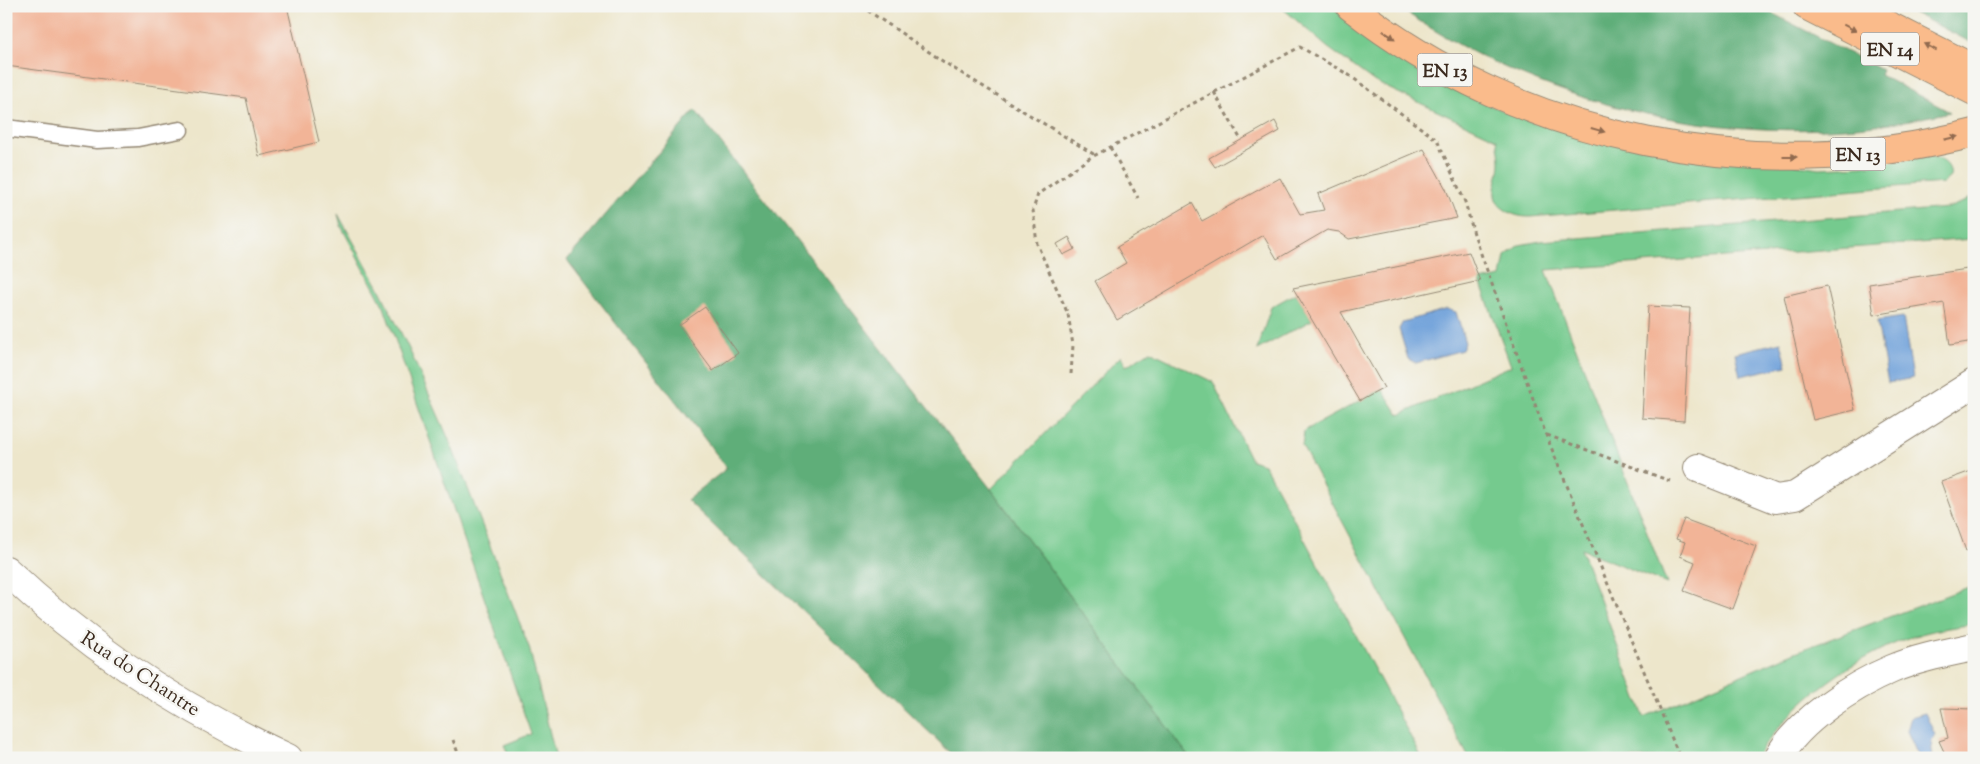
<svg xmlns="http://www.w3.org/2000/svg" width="1980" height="764" font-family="'Sorts Mill Goudy',serif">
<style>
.green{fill:#74ca8e;stroke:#587a56}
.forest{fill:#5fae79;stroke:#4d6c4c}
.water{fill:#6fa1da;stroke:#55667c}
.building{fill:#f2b497}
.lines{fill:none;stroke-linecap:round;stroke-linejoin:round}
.service-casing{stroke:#948874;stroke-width:19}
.minor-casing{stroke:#948874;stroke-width:30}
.tertiary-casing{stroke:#948874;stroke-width:30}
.primary-casing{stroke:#948874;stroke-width:30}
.trunk-casing{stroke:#948874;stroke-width:30}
.path{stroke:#948874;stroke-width:3;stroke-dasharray:4 4;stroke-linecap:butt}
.service{stroke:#fff;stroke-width:16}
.minor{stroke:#fff;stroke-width:28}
.tertiary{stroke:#fff;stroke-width:28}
.primary{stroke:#fabb8b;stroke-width:28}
.trunk{stroke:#fabb8b;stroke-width:28}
.oneway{fill:#916b4f}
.labels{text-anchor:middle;stroke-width:5;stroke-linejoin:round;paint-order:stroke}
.shield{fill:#f6f6f2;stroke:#73675e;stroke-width:1}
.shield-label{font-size:19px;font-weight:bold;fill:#3b2a1e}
.street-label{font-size:20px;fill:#3b2a1e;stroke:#f6f6f2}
</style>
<rect width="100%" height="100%" fill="#f6f6f2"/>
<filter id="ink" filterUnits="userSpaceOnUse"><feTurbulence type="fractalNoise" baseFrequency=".02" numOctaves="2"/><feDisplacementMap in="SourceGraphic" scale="10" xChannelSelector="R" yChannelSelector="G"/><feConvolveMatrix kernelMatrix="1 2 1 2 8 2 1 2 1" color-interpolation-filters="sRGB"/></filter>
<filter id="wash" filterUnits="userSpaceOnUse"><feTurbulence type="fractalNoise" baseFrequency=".0096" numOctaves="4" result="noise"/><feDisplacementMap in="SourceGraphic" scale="20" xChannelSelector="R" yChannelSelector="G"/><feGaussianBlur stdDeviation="1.12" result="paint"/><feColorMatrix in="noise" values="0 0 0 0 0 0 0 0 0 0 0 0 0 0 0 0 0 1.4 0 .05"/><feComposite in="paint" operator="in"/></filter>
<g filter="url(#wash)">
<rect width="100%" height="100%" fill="#ede6cb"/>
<path class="green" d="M 1280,6 L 1330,6 L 1398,55 L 1443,83 L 1479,101 L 1534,123 L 1819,168 L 1862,166 L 1928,156 C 1939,157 1953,164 1950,177 L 1943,183 L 1530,217 C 1520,217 1512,215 1504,209 C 1486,196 1500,180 1500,162 C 1500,155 1498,147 1497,139 L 1375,82 L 1327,47 Z
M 1974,195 L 1974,239 L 1546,270 L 1667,584 L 1581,549 L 1644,717 L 1793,653 L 1974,585 L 1974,624 C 1956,627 1938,629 1921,634 C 1856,654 1793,700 1756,758 L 1469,758 L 1302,446 L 1304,431 L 1382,389 L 1399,415 L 1511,366 L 1480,281 L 1501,277 L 1505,256 L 1519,245 L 1541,241 L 1948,208 L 1966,201 Z
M 338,214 L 378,286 L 410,351 L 450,442 L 529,647 L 556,758 L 510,758 L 504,745 L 531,734 L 384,307 L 341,226 Z
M 1296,293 L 1312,320 L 1257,350 L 1271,307 Z
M 1150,351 L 1213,382 L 1251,460 L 1264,464 L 1422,758 L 1190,758 L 991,489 L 1121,356 L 1126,366 Z"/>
<path class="forest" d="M 1397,6 L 1758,6 L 1882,70 L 1880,75 L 1950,112 C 1762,156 1555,117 1397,6 Z
M 1900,6 L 1974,6 L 1974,44 Z
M 695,110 L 991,489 L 1190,758 L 956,758 L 687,500 L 727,468 L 567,260 Z"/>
<path class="water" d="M 1447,309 L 1456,312 L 1465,343 L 1462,350 L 1416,363 L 1408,359 L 1399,329 L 1403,322 Z
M 1903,317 L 1913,378 L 1888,383 L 1877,321 Z
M 1781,342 L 1787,366 L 1740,376 L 1735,353 Z
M 1925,713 L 1935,735 L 1931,742 L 1933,758 L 1919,758 L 1907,731 L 1911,717 Z"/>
<g id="blocks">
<path class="building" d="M 6,6 L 287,6 L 319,142 L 259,156 L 246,98 L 6,66 Z
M 1275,121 L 1280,131 L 1215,167 L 1209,158 Z
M 1424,149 L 1446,189 L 1457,218 L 1349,239 L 1339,232 L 1327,230 L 1277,259 L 1263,235 L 1117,320 L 1095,281 L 1126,263 L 1117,247 L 1192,203 L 1202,221 L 1280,178 L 1300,214 L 1324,210 L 1318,194 Z
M 1069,237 L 1075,249 L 1063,255 L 1057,244 Z
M 1469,252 L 1480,281 L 1341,312 L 1384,388 L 1360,401 L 1293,288 Z
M 1974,268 L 1974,341 L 1950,345 L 1944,303 L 1874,315 L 1869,284 Z
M 1827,286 L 1855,410 L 1813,420 L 1784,296 Z
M 1648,306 L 1690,308 L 1684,421 L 1642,418 Z
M 705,307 L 738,353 L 713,371 L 679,325 Z
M 1974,470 L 1974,548 L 1966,551 L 1941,482 Z
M 1684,519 L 1756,546 L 1733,609 L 1684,591 L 1695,562 L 1680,556 L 1685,542 L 1676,539 Z
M 1941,708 L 1974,709 L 1974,758 L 1947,758 L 1939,741 L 1948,738 Z"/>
</g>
</g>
<g filter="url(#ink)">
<use href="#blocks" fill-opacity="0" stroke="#948874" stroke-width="1"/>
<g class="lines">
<g class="service-casing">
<path id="service" d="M 6,128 L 97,140 L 138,138 L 180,130"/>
</g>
<g class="minor-casing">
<path id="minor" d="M 1698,468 L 1776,499 L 1795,496 L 1974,383
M 1778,758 C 1799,720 1852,686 1892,669 C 1918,658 1946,653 1974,647"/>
</g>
<g class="tertiary-casing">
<path id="tertiary" d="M 6,570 C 88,648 186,711 288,758"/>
</g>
<g class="primary-casing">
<path id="primary" d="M 1350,6 C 1523,143 1761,188 1974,133"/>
</g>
<g class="trunk-casing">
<path id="trunk" d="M 1807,6 L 1974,91
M 1850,6 L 1974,69"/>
</g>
<path class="path" d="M 861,6 L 953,68 L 1095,155
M 1214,92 L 1241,140
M 1110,147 L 1138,198
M 1071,374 L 1073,345 L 1068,314 L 1037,244 L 1033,210 L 1038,194 L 1088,159 L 1300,47 L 1349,75 L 1437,140 L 1465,202 L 1474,234 L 1546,435 L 1680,758
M 1547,435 L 1670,481
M 6,466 L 11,464
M 453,740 L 460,758"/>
<use href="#service" class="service"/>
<use href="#minor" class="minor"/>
<use href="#tertiary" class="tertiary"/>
<use href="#primary" class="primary"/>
<use href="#trunk" class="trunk"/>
</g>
<defs><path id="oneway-solid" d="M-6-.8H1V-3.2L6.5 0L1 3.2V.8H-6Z" transform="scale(1.25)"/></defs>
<g class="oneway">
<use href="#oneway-solid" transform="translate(1850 28) rotate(27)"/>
<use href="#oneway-solid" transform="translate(1389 35) rotate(33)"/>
<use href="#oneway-solid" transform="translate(1930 47) rotate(-153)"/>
<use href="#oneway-solid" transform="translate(1598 130) rotate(16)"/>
<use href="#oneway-solid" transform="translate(1951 138) rotate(-13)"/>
<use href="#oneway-solid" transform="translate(1790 157)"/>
</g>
</g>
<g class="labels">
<g class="shield">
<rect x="1861" y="32.5" width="58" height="33" rx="4"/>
<rect x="1417.5" y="53.5" width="55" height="33" rx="4"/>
<rect x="1830.5" y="137.5" width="55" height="33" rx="4"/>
</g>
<g class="shield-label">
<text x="1890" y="56">EN 14</text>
<text x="1445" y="77">EN 13</text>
<text x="1858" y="161">EN 13</text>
</g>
<g class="street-label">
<text transform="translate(141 673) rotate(33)" y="7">Rua do Chantre</text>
</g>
</g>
<rect width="1980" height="764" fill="none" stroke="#f6f6f2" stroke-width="25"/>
</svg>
